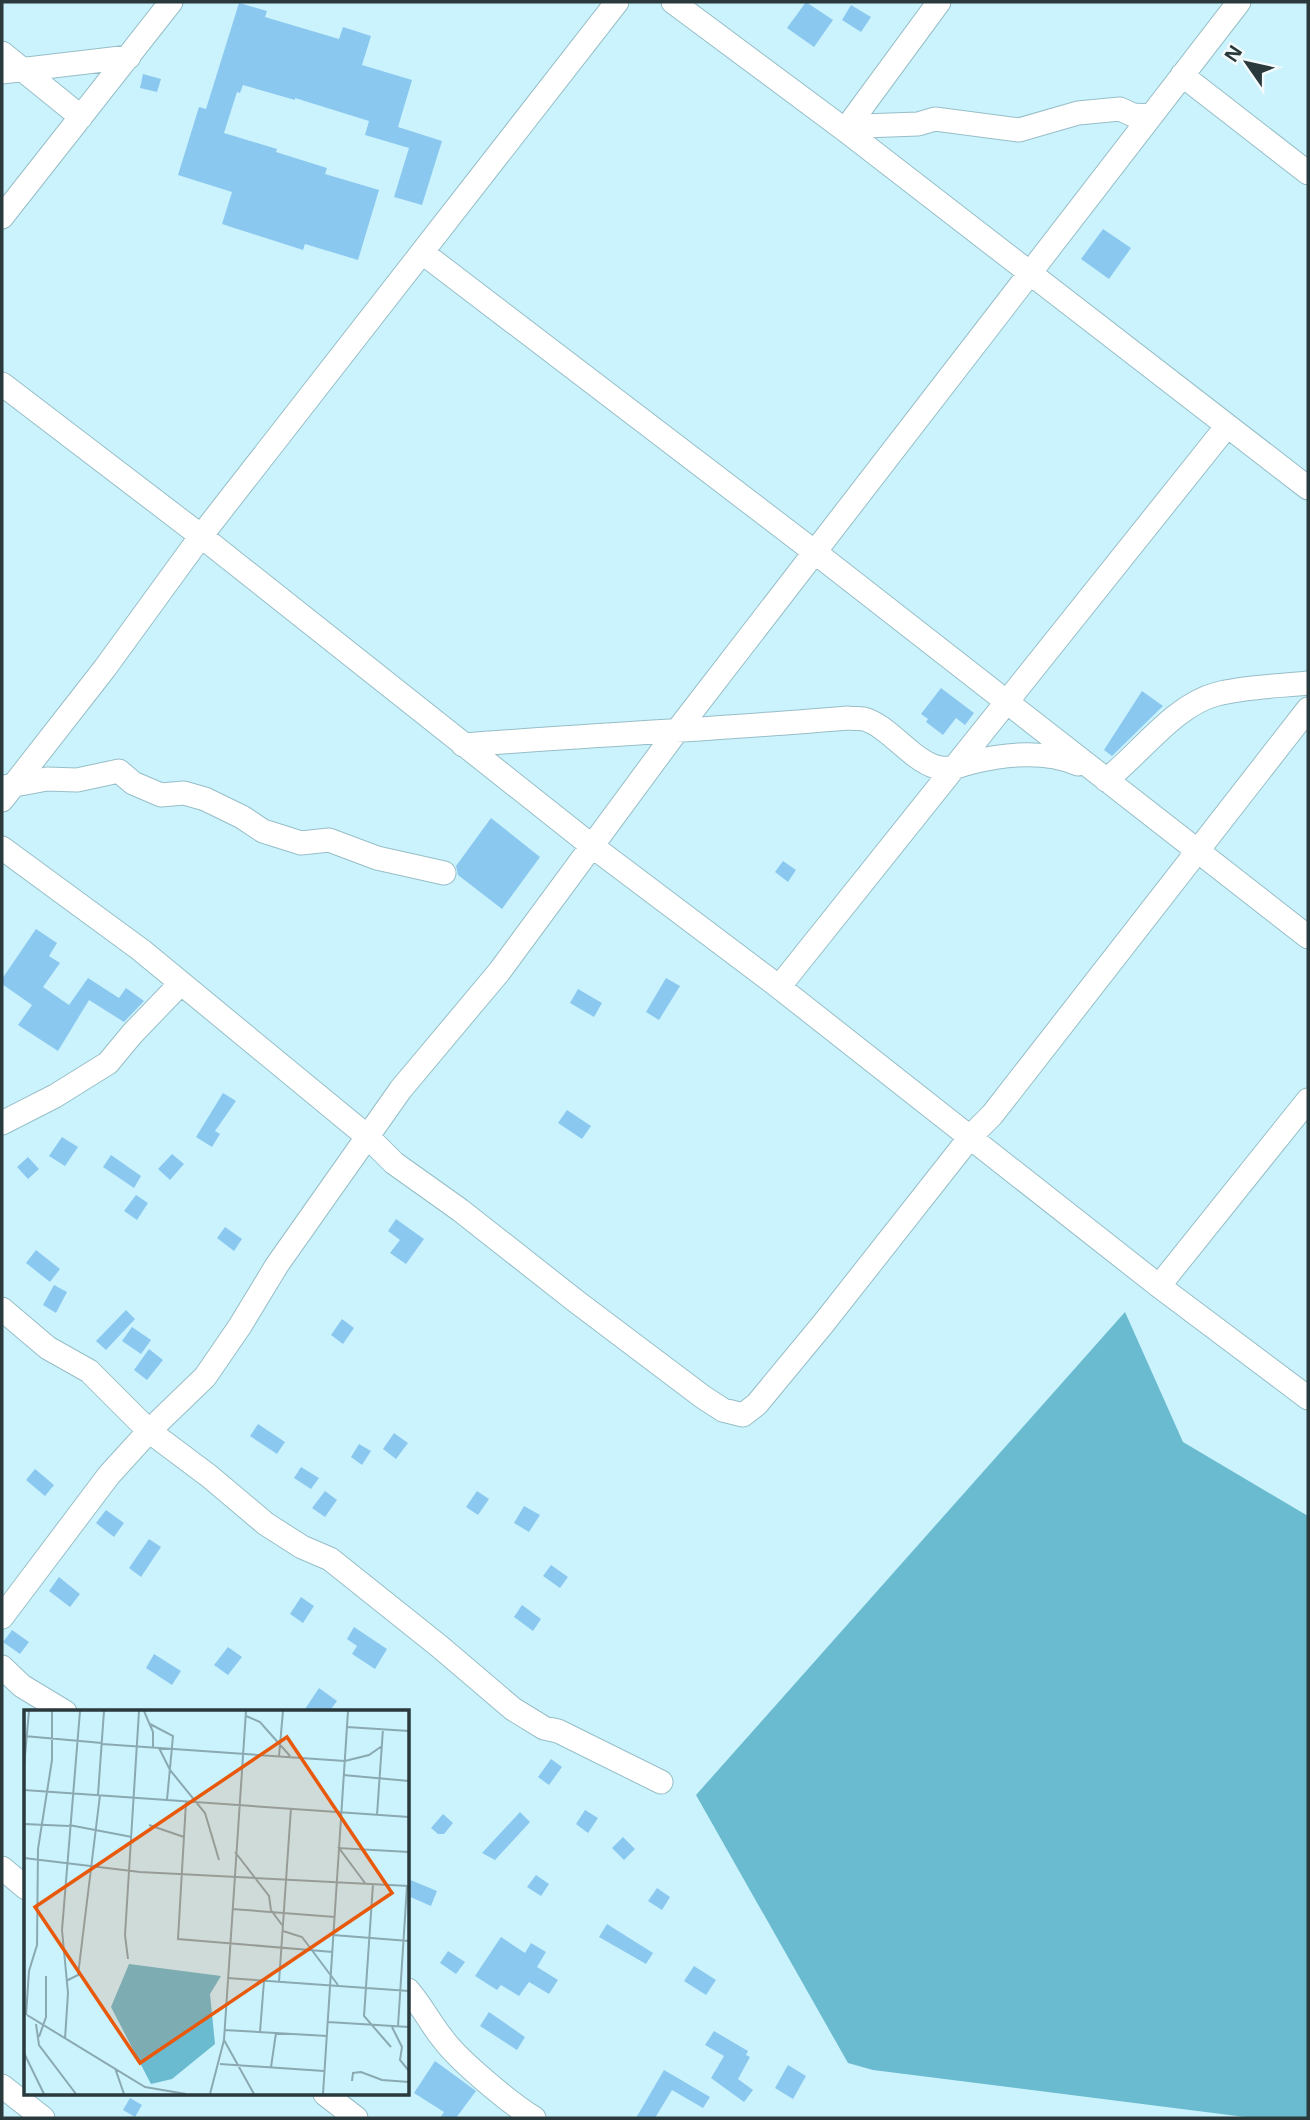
<svg xmlns="http://www.w3.org/2000/svg" width="1310" height="2120" font-family="'Noto Sans',sans-serif">
<style>
.forest{fill:#6abbcf}
.building{fill:#8bc8f0}
.lines{fill:none;stroke-linecap:round;stroke-linejoin:round}
.minor-casing{stroke:#97bec7;stroke-width:25}
.minor{stroke:#fff;stroke-width:23}
.inset-road{fill:none;stroke:#8aa9b0;stroke-width:2}
.view{fill:#e8590c;fill-opacity:0.15;stroke:#e8590c;stroke-width:3.5}
.inset-edge{fill:none;stroke:#29393c;stroke-width:3.5}
</style>
<rect width="100%" height="100%" fill="#cbf3fd"/>
<path class="forest" d="M 1125,1312 L 1183,1442 L 1308,1516 L 1308,2118 L 1253,2118 L 873,2070 L 848,2063 L 696,1795 Z"/>
<path class="building" d="M 806,2 L 833,20 L 814,47 L 787,28 Z
M 239,3 L 267,11 L 265,17 L 339,39 L 343,27 L 371,36 L 362,65 L 412,80 L 398,127 L 442,141 L 422,205 L 394,197 L 409,148 L 365,135 L 369,121 L 295,98 L 295,100 L 243,85 L 240,93 L 237,92 L 224,133 L 277,149 L 276,152 L 327,168 L 325,174 L 379,190 L 358,260 L 305,244 L 303,250 L 222,224 L 232,192 L 178,175 L 199,107 L 206,109 Z
M 851,5 L 871,17 L 861,32 L 842,20 Z
M 143,74 L 161,79 L 157,92 L 140,88 Z
M 1103,229 L 1131,248 L 1109,279 L 1081,259 Z
M 941,688 L 974,713 L 965,725 L 956,718 L 943,735 L 926,722 L 928,719 L 921,714 Z
M 1142,691 L 1163,706 L 1112,756 L 1104,750 Z
M 491,818 L 540,857 L 502,909 L 458,875 L 456,866 Z
M 783,861 L 796,870 L 788,882 L 775,872 Z
M 36,929 L 57,943 L 49,956 L 60,963 L 43,987 L 69,1005 L 88,978 L 119,998 L 126,988 L 144,1001 L 124,1022 L 89,1000 L 58,1051 L 18,1025 L 32,1005 L 2,984 L 2,979 Z
M 666,978 L 680,986 L 659,1020 L 646,1012 Z
M 578,989 L 602,1003 L 594,1017 L 570,1003 Z
M 223,1093 L 236,1101 L 215,1131 L 220,1134 L 212,1147 L 196,1137 Z
M 567,1110 L 591,1126 L 582,1139 L 558,1123 Z
M 62,1137 L 78,1147 L 65,1166 L 49,1156 Z
M 172,1154 L 184,1164 L 170,1180 L 158,1169 Z
M 111,1155 L 141,1176 L 134,1188 L 103,1167 Z
M 28,1157 L 39,1169 L 28,1179 L 17,1167 Z
M 136,1195 L 148,1203 L 137,1220 L 124,1211 Z
M 396,1219 L 424,1239 L 406,1264 L 390,1253 L 400,1240 L 388,1231 Z
M 225,1227 L 242,1239 L 234,1251 L 217,1238 Z
M 36,1250 L 60,1269 L 50,1282 L 26,1263 Z
M 54,1285 L 67,1292 L 56,1313 L 43,1305 Z
M 126,1310 L 135,1319 L 106,1350 L 96,1341 Z
M 342,1319 L 354,1328 L 343,1344 L 331,1335 Z
M 132,1327 L 151,1340 L 141,1354 L 122,1341 Z
M 149,1349 L 163,1360 L 147,1380 L 134,1370 Z
M 258,1424 L 285,1442 L 277,1454 L 250,1436 Z
M 394,1433 L 408,1443 L 396,1459 L 383,1449 Z
M 359,1444 L 371,1451 L 362,1465 L 351,1457 Z
M 301,1467 L 319,1478 L 311,1489 L 294,1478 Z
M 35,1469 L 54,1485 L 45,1496 L 26,1480 Z
M 325,1491 L 337,1500 L 325,1517 L 312,1508 Z
M 477,1491 L 489,1499 L 478,1515 L 466,1507 Z
M 524,1506 L 540,1515 L 529,1532 L 514,1523 Z
M 106,1510 L 124,1523 L 114,1537 L 96,1523 Z
M 149,1539 L 161,1547 L 141,1577 L 129,1568 Z
M 551,1565 L 568,1577 L 560,1588 L 543,1576 Z
M 59,1577 L 80,1594 L 70,1607 L 49,1591 Z
M 301,1597 L 314,1606 L 303,1623 L 290,1614 Z
M 522,1605 L 541,1619 L 533,1631 L 514,1617 Z
M 354,1627 L 387,1649 L 375,1669 L 352,1654 L 357,1646 L 347,1639 Z
M 12,1630 L 29,1642 L 20,1654 L 3,1642 Z
M 228,1647 L 242,1657 L 228,1675 L 214,1665 Z
M 154,1654 L 181,1671 L 172,1685 L 146,1668 Z
M 319,1688 L 337,1701 L 329,1712 L 303,1712 Z
M 551,1759 L 562,1767 L 549,1785 L 538,1777 Z
M 585,1810 L 598,1818 L 588,1833 L 576,1824 Z
M 520,1812 L 530,1822 L 495,1860 L 482,1853 Z
M 443,1814 L 453,1823 L 444,1834 L 438,1834 L 431,1828 Z
M 623,1837 L 635,1849 L 624,1860 L 612,1848 Z
M 536,1875 L 549,1884 L 541,1896 L 527,1887 Z
M 408,1879 L 437,1891 L 431,1906 L 408,1896 Z
M 657,1888 L 670,1897 L 662,1910 L 648,1901 Z
M 607,1924 L 653,1953 L 646,1964 L 599,1937 Z
M 501,1937 L 525,1953 L 531,1943 L 546,1952 L 537,1967 L 558,1980 L 549,1994 L 529,1982 L 519,1996 L 501,1985 L 497,1990 L 475,1976 Z
M 448,1951 L 465,1962 L 456,1974 L 440,1963 Z
M 694,1966 L 716,1980 L 706,1995 L 684,1981 Z
M 489,2012 L 525,2037 L 517,2050 L 480,2026 Z
M 714,2031 L 748,2051 L 746,2055 L 750,2057 L 738,2079 L 753,2090 L 744,2102 L 711,2078 L 724,2056 L 705,2045 Z
M 435,2061 L 476,2091 L 456,2118 L 440,2118 L 444,2112 L 414,2093 Z
M 788,2065 L 806,2076 L 793,2099 L 775,2088 Z
M 664,2070 L 710,2097 L 703,2108 L 672,2090 L 655,2118 L 636,2118 Z
M 130,2098 L 142,2105 L 135,2117 L 123,2110 Z"/>
<g class="lines">
<g class="minor-casing">
<path id="minor" d="M 673,2 L 845,130 L 1308,488
M 939,2 L 845,130 L 863,126 L 918,124 L 935,119 L 1019,130 L 1078,113 L 1120,109 L 1133,115 L 1151,116
M 2,53 L 81,117
M 2,72 L 129,57
M 1182,75 L 1308,173
M 2,217 L 171,2
M 423,253 L 816,553 L 1308,937
M 2,384 L 201,536 L 592,846 L 779,987 L 1159,1286 L 1308,1398
M 463,745 C 591,735 720,729 848,718 C 853,719 859,718 864,719 C 889,726 910,759 936,767 C 949,771 960,765 972,762 C 1006,754 1046,750 1078,764
M 1106,780 C 1140,754 1174,705 1217,694 C 1244,687 1279,686 1308,683
M 4,787 L 47,779 L 77,780 L 119,771 L 133,783 L 161,795 L 184,793 L 205,799 L 242,817 L 263,831 L 301,843 L 329,840 L 377,858 L 444,873
M 2,800 L 105,668 L 201,536 L 617,2
M 2,848 L 141,950 L 368,1137 L 394,1163 L 460,1210 L 577,1302 L 703,1397 L 723,1410 L 743,1415 L 757,1404 L 823,1324 L 971,1136 L 992,1115 L 1308,709
M 779,987 L 1227,426
M 2,1123 L 55,1096 L 108,1063 L 132,1034 L 181,983
M 1159,1286 L 1308,1100
M 2,1309 L 48,1348 L 89,1371 L 149,1431 L 209,1476 L 266,1524 L 302,1547 L 330,1559 L 439,1646 L 513,1709 L 544,1728 L 558,1731 L 661,1782
M 2,1617 L 109,1475 L 149,1431 L 205,1377 L 240,1326 L 277,1265 L 401,1089 L 499,972 L 676,732 L 1239,2
M 2,1667 L 22,1686 L 65,1712
M 2,1868 L 26,1888
M 408,1990 C 422,2006 430,2023 443,2039 C 459,2061 511,2104 534,2118
M 2,2086 L 43,2118
M 325,2094 L 356,2118"/>
</g>
<use href="#minor" class="minor"/>
</g>
<g transform="translate(24 1710)">
<rect width="385" height="385" fill="#cbf3fd"/>
<path d="M 105,254 L 197,266 L 186,284 L 191,334 L 148,369 L 127,374 L 87,297 Z" fill="#6abbcf"/>
<path class="inset-road" d="M 120,1 L 129,22 L 129,37M 222,6 L 236,12 L 266,46M 126,14 L 149,26 L 143,90M 323,17 L 385,21M 0,26 L 78,33M 78,34 L 321,51 L 345,45 L 358,36M 135,38 L 146,60 L 181,103 L 195,150M 255,46 L 259,1M 0,57 L 5,1M 319,65 L 385,71M 0,80 L 385,107M 74,85 L 80,1M 162,92 L 154,229 L 309,242M 353,105 L 359,19M 0,114 L 45,116M 45,115 L 108,127M 125,115 L 160,127M 211,142 L 245,186 L 247,200 L 258,215M 0,148 L 116,162 L 385,176M 341,173 L 315,138 L 385,142M 349,174 L 340,306 L 367,337M 208,199 L 311,207M 259,221 L 278,227 L 314,275M 309,225 L 385,231M 104,249 L 101,225 L 115,1M 203,268 L 385,281M 42,271 L 54,265 L 76,85M 255,272 L 267,98M 2,305 L 5,261 L 13,235 L 14,139 L 28,50 L 28,1M 3,305 L 121,377 L 162,384M 304,312 L 385,317M 12,314 L 15,335 L 52,384M 374,316 L 383,176M 368,317 L 378,337 L 376,350 L 385,361M 200,320 L 303,326M 236,322 L 240,271M 15,327 L 22,307 L 22,266M 41,329 L 44,283 L 38,220 L 56,1M 200,330 L 230,384M 0,343 L 20,384M 196,354 L 300,361M 247,357 L 252,323M 91,358 L 100,384M 328,371 L 329,363 L 337,362 L 358,370 L 385,372M 186,384 L 200,330 L 222,1M 299,384 L 324,1"/>
<path class="view" d="M 263,27 L 368,183 L 116,353 L 11,197 Z"/>
<rect width="385" height="385" class="inset-edge"/>
</g>
<rect width="1310" height="2120" fill="none" stroke="#29393c" stroke-width="7"/>
<g transform="translate(1247 63) rotate(304)" stroke="#f2fafc" stroke-width="5" paint-order="stroke">
<path d="M0-5L12 26L0 18L-12 26Z" fill="#29393c"/>
<text y="-10" font-size="19" font-weight="bold" text-anchor="middle" fill="#29393c">N</text>
</g>
</svg>
